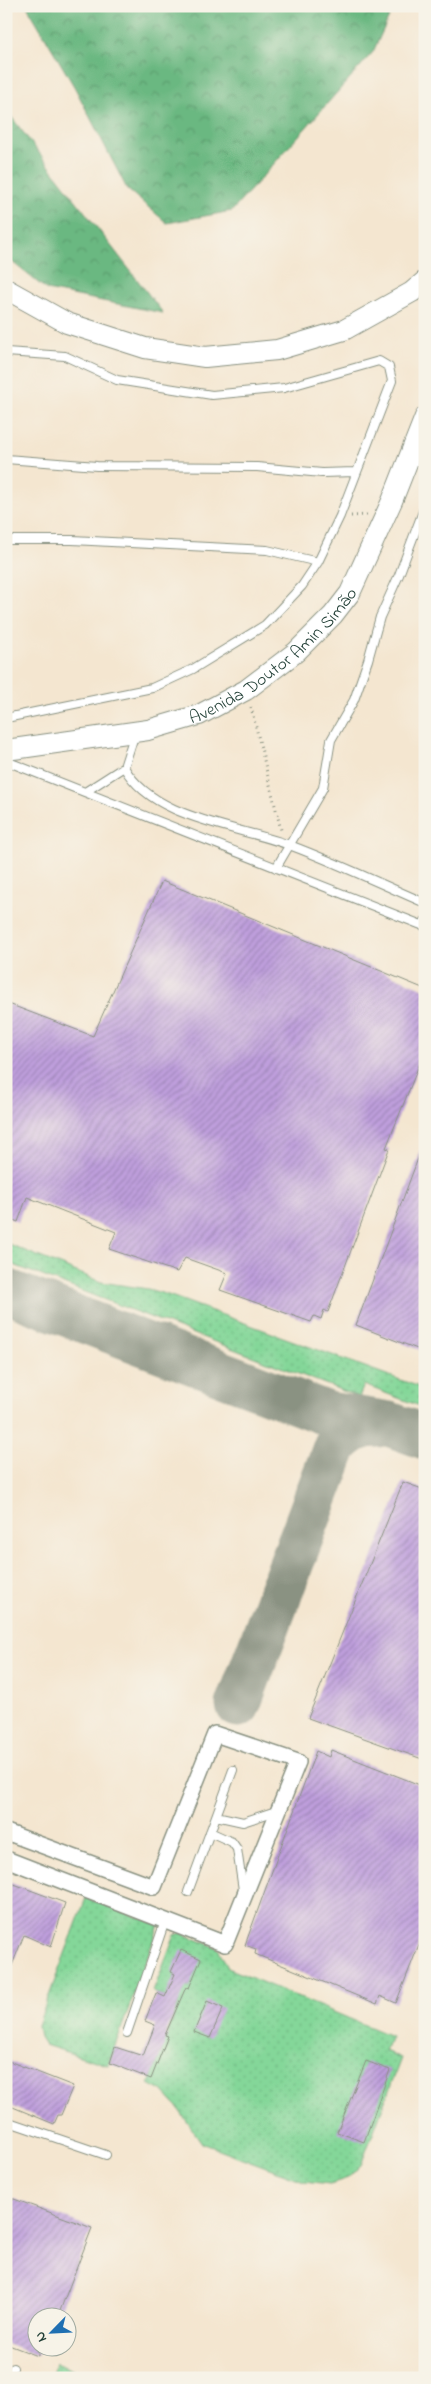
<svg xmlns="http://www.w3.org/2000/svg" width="431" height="2384" font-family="'Indie Flower',sans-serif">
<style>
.grass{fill:url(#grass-dots);stroke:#528a66}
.forest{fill:url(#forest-crowns);stroke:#457a5a}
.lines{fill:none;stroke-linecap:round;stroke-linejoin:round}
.taxiway{stroke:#8a9282;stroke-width:45}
.building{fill:url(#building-hatch)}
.service-casing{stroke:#8a9282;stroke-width:10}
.minor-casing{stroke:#8a9282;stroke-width:18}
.tertiary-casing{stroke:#8a9282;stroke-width:22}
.path{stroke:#8a9282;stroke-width:3;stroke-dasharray:1 4;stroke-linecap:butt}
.service{stroke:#fff;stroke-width:8}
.minor{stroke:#fff;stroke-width:15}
.tertiary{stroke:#fff;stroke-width:20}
.labels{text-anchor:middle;stroke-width:5;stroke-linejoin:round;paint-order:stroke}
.street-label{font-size:18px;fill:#1f3d34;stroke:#f7f3e8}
</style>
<defs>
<pattern id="grass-dots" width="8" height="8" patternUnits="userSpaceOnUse" patternTransform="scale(1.25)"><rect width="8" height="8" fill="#84d799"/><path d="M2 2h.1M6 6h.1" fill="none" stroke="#72b984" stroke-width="1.8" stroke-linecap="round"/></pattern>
<pattern id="forest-crowns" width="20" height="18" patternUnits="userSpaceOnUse" patternTransform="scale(1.25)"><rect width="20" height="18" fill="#6bb881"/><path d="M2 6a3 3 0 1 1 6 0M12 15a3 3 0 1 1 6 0" fill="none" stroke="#57976a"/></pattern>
<pattern id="building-hatch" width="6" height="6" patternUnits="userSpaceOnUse" patternTransform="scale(1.25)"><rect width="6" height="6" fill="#bf9fdd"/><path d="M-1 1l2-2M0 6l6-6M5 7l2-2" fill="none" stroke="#9b83b4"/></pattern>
</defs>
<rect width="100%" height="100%" fill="#f7f3e8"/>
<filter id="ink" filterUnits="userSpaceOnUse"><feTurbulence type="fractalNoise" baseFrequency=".02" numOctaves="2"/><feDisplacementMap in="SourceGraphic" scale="10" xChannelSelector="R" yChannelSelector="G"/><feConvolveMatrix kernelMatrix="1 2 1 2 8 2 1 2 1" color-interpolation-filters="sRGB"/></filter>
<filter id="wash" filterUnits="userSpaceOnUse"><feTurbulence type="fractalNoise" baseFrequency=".0096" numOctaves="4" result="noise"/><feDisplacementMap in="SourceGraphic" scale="20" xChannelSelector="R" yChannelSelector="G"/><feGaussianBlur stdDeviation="1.12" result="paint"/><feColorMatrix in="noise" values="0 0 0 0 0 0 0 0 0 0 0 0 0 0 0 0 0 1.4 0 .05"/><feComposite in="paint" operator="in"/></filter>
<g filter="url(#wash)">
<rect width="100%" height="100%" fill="#f4e6d0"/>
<path class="grass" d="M 6,1243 L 101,1282 L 148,1289 L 168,1295 L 425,1389 L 425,1408 L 364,1385 L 359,1397 L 6,1262 Z
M 86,1898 L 159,1925 L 108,2065 L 45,2045 L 40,2037 L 38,2025 Z
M 181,1933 L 218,1948 L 228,1968 L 391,2036 L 385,2051 L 401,2058 L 361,2165 L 348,2178 L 330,2184 L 304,2181 L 202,2143 L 177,2107 L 162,2091 L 149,2084 L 179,2003 L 153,1992 L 175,1935 Z
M 55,2363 L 93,2378 L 51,2378 Z"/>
<path class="forest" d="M 27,6 L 394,6 L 373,52 L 232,211 L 167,223 L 127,189 L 75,88 Z
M 6,110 L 163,313 L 47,290 L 6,257 Z"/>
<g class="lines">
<path class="taxiway" d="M 6,1291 L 328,1414 L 389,1424 L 425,1437
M 238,1705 L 336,1445 C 349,1431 360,1425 378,1425"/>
</g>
<g id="blocks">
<path class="building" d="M 162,881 L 425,989 L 425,1050 L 386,1148 L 389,1149 L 328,1312 L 324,1310 L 321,1319 L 314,1316 L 311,1322 L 220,1290 L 227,1273 L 185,1258 L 177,1272 L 109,1249 L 116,1232 L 27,1197 L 18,1222 L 6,1217 L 6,1003 L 93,1036 Z
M 423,1145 L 425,1145 L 425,1352 L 356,1325 Z
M 403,1482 L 425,1490 L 425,1760 L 308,1718 Z
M 331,1750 L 425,1787 L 425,1929 L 396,2003 L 380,1996 L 377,2004 L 255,1954 L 256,1949 L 245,1945 L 316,1751 L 329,1757 Z
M 6,1881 L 65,1903 L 51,1947 L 24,1935 L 7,1978 Z
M 181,1950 L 201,1959 L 189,1988 L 186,1987 L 165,2035 L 168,2036 L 151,2079 L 110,2063 L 115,2047 L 143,2056 L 155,2025 L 145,2021 L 156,1993 L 165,1997 L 175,1974 L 171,1972 Z
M 207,2001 L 223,2008 L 210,2038 L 194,2032 Z
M 6,2060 L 73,2086 L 61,2115 L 58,2115 L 54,2124 L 8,2105 L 11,2098 L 6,2097 Z
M 366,2061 L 390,2070 L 364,2142 L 337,2132 Z
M 6,2196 L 92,2228 L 58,2316 L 38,2316 L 38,2356 L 6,2344 Z"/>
</g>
</g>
<g filter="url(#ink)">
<use href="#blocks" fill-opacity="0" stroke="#8a9282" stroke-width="1"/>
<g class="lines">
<g class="service-casing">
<path id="service" d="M 6,352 L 65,356 L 117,380 L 212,395 L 284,388 L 379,361 L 389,367 L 392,381 L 340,516 L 318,562 L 302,586 L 265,625 L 193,669 L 152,688 L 6,718
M 6,459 L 97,466 L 257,467 L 322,473 L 355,472
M 6,540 L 72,540 L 267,550 L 318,562
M 135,733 L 124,767 C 153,820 240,826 292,846 C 337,863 381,884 425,903
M 6,761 L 424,926 L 425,921
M 85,792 L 124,767
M 276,868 L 323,788 L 331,740 L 354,700 L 368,660 L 380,617 L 399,575 L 425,506
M 216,1816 L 243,1822 L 279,1810
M 210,1832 L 232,1842 L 237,1849 L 243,1890
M 188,1892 L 233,1770
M 127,2033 L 165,1921
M 6,2121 L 106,2155
M 10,2378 L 13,2368"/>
</g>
<g class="minor-casing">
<path id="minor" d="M 6,1832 L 154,1887 L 215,1734 L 298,1762 L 225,1944 L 6,1859"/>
</g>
<g class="tertiary-casing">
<g id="tertiary">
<path d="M 6,289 L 67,323 L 145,348 L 205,357 L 277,350 L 344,330 L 412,292 L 425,281"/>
<path id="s1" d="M 6,750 L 148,730 L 199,715 L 246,690 L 296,652 L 333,615 L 350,593 L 392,501 L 425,417"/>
</g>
</g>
<path class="path" d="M 351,516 L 367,515
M 251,707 L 281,830"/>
<use href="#service" class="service"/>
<use href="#minor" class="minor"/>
<use href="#tertiary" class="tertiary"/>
</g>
</g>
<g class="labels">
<g class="street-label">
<text dy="6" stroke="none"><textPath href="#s1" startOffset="292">Avenida Doutor Amin Simão</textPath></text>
</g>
</g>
<rect width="431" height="2384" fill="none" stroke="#f7f3e8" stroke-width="25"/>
<g transform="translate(52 2332) rotate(246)"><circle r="24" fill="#f7f3e8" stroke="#a1aaa0"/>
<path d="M0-4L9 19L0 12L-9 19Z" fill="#1f6fb2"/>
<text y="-8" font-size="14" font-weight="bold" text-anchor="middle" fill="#1f3d34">N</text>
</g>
</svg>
